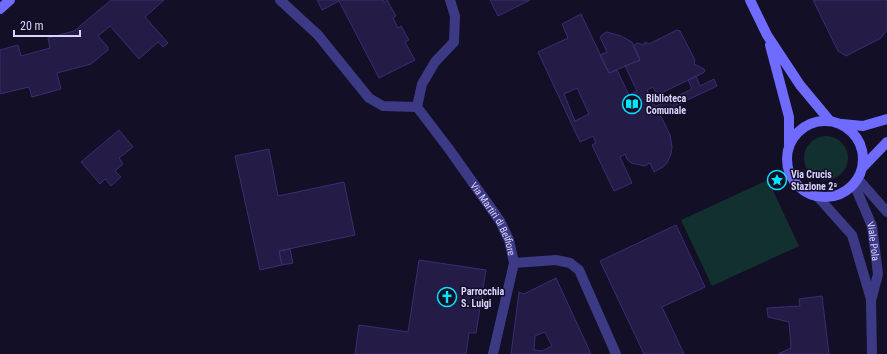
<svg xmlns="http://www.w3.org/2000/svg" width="887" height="354" font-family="'Roboto Condensed',sans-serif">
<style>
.green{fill:#12302f}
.building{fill:#241b47;stroke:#3b2d73;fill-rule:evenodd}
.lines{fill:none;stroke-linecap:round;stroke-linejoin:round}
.minor{stroke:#3d3a85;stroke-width:10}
.tertiary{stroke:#3d3a85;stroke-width:10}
.secondary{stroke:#6f6bff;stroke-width:10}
.labels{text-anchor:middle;stroke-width:3;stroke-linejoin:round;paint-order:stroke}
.poi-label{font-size:10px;font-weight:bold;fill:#d9d4ff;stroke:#130f26;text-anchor:start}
.street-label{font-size:10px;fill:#d9d4ff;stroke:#130f26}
</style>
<rect width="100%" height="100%" fill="#130f26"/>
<path class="green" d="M804 158a22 22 0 1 1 44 0a22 22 0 1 1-44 0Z
M 768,180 L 799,246 L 712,286 L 681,220 Z"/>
<path class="building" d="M 111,0 L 164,0 L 145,17 L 168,43 L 163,47 L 158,42 L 139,59 L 110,26 L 98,36 L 108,47 L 108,50 L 91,64 L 57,73 L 61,89 L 32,97 L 29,87 L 0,94 L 0,50 L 18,45 L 21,56 L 50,48 L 48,38 L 74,31 Z
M 317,0 L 383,0 L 384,2 L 387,0 L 396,16 L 393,18 L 398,28 L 401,26 L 409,40 L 405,42 L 415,60 L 379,78 L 339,1 L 322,10 Z
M 490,0 L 530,0 L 498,16 Z
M 813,0 L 887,0 L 887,30 L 881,38 L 846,56 L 838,51 Z
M 581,14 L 609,73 L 617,70 L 629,95 L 637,91 L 625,66 L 640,60 L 633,46 L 637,43 L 644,45 L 645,42 L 649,44 L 677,30 L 680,31 L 695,60 L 694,64 L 704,69 L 705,71 L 703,73 L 657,95 L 653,87 L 647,90 L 655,106 L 656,106 L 670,135 L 672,147 L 671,154 L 667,163 L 663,167 L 654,172 L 650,163 L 645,166 L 631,163 L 627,159 L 625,154 L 620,157 L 632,183 L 614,191 L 592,145 L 596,143 L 593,136 L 580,142 L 538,52 L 568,38 L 562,24 ZM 577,88 L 589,114 L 575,121 L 564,94 Z
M 607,32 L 621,36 L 632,42 L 640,60 L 609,73 L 600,55 L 607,52 L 600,37 L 603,34 Z
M 696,76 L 700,86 L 714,79 L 717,86 L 660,113 L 656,106 L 692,89 L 688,80 Z
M 119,130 L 133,147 L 119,158 L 123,164 L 115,171 L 121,177 L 111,186 L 105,179 L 100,184 L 81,162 Z
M 269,149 L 278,196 L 344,182 L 355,235 L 279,251 L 282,265 L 260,270 L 235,156 Z
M 676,225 L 705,287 L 662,307 L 684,354 L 644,354 L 600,261 Z
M 290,249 L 293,263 L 282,265 L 279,251 Z
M 419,260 L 486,270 L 476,333 L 469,333 L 466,354 L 355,354 L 359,325 L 408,332 Z
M 556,278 L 591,354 L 511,354 L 519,292 L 524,294 ZM 545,332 L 552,346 L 542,351 L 534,350 L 535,336 Z
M 822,296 L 829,354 L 778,354 L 791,348 L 789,322 L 768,317 L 767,308 L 800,306 L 799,299 Z"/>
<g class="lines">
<g class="minor">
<path id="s1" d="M 280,0 L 318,35 L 369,98 L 383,106 L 417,107 L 449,149 L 500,221 L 509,240 L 514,263 L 493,354"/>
<path d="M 417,107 L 422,84 L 435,62 L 454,42 L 455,16 L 450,0"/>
<path d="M 858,179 L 887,212"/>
<path d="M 514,263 L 556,260 L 570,263 L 579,270 L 616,354"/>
</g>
<g class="tertiary">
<path id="s2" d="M 854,184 L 872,226 L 878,274 L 871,301 L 872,354"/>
<path d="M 818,197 L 852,235 L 871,299"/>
</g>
<path class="secondary" d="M 750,0 L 767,35 L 800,85 L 830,121
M 0,9 L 10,0
M 770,45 L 789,117 L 789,145
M787 159a38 38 0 1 1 76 0a38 38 0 1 1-76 0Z
M 842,124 L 863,126 L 887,119
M 863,167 L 887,142"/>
</g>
<defs>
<g id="library-ring" transform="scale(1)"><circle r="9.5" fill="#130f26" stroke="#00e5ff" stroke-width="1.5"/><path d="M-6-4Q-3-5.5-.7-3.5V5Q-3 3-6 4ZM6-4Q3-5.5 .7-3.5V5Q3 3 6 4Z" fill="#00e5ff"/></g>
<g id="sight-ring" transform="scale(1)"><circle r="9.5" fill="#130f26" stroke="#00e5ff" stroke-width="1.5"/><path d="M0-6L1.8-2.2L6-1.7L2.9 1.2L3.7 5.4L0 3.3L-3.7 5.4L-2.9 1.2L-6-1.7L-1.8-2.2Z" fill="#00e5ff"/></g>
<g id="church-ring" transform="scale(1)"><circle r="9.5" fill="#130f26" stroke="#00e5ff" stroke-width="1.5"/><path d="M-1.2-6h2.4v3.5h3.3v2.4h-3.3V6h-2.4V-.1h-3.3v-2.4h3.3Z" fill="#00e5ff"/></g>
</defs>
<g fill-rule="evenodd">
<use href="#library-ring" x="632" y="104"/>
<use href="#sight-ring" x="777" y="180"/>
<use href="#church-ring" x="447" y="297"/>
</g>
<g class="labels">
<g class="poi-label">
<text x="646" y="102">Biblioteca<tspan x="646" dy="12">Comunale</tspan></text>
<text x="791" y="178">Via Crucis<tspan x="791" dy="12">Stazione 2ª</tspan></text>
<text x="461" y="295">Parrocchia<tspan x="461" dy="12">S. Luigi</tspan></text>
</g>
<g class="street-label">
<text dy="4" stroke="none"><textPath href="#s1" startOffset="319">Via Martiri di Belfiore</textPath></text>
<text dy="4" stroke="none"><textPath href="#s2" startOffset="61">Viale Pola</textPath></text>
</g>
</g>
<path d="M14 30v6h66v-6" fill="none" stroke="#d9d4ff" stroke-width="2"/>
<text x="20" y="30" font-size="12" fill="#d9d4ff" stroke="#130f26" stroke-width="3" paint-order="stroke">20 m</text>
</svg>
